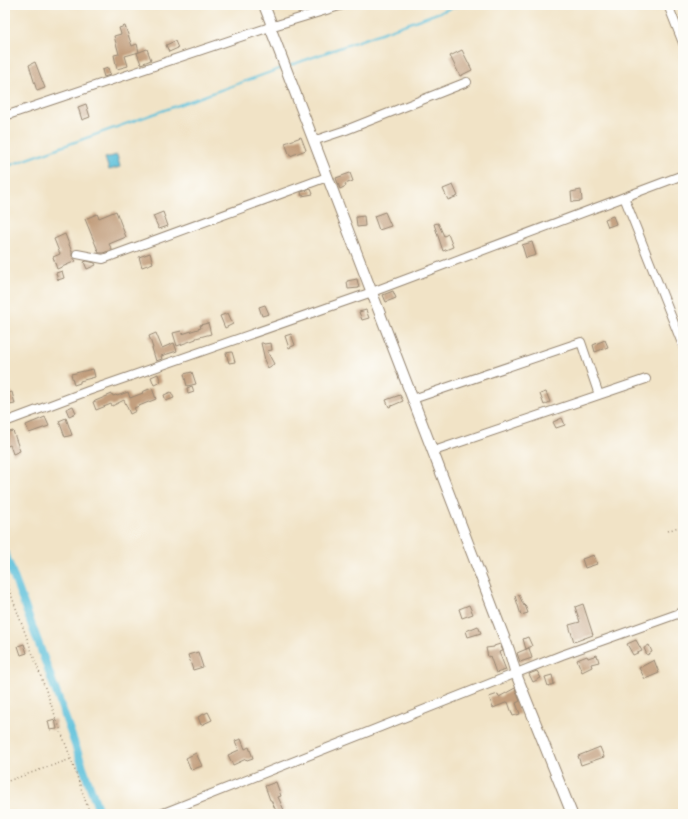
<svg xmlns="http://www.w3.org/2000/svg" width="688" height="819" font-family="'Libre Caslon Text',serif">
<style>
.water{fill:#5cc0da;stroke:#4c757c}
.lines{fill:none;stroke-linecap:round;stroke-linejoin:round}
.stream{stroke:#5cc0da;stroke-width:2}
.canal{stroke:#5cc0da;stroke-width:8}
.building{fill:#c29f7e}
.minor-casing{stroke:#968672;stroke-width:10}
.tertiary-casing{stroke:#968672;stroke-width:12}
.path{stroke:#968672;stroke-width:1.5;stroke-dasharray:1 3;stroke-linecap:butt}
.minor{stroke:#fff;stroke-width:8}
.tertiary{stroke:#fff;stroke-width:10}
</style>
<rect width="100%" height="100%" fill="#fdfcf7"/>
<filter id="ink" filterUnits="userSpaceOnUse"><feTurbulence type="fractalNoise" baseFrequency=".025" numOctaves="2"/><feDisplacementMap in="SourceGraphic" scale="8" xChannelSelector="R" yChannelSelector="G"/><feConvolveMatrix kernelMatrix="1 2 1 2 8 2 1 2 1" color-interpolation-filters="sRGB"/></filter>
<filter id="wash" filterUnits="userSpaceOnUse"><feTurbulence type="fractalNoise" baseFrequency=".012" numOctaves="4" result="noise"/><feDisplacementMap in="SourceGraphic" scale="16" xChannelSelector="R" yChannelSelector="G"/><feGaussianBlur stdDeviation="0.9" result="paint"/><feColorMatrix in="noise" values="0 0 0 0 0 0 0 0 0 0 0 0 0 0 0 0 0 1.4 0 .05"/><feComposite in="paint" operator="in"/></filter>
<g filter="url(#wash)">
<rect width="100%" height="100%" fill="#f1e3c6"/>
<path class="water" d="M 117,155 L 120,167 L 109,170 L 105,158 Z"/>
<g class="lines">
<path class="stream" d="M 291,65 L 460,5
M 5,167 L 282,68"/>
<path class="canal" d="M 5,553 L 41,650 L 100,814"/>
</g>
<g id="blocks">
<path class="building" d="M 125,26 L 132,46 L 137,44 L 139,52 L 125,56 L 128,66 L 117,69 L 114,55 L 119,54 L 114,36 L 121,34 L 119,28 Z
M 175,41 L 178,48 L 169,52 L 166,45 Z
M 147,49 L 151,60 L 141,64 L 137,53 Z
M 462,50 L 472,70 L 460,76 L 450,56 Z
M 35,62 L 45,88 L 37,91 L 29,65 Z
M 108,68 L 110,75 L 104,77 L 102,70 Z
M 86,104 L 90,117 L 82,120 L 78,107 Z
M 301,137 L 306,150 L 290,156 L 285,143 Z
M 350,173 L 353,181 L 345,184 L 346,186 L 340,189 L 336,178 Z
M 453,185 L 458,196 L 448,200 L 443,189 Z
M 311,189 L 313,194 L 302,196 L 301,192 Z
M 581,190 L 582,201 L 572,202 L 571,192 Z
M 116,211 L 126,237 L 109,244 L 112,250 L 103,253 L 99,253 L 85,219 L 97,214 L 99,218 Z
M 163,212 L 168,226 L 159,229 L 153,216 Z
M 385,212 L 391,226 L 379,230 L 374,216 Z
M 364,216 L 365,226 L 357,227 L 356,217 Z
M 613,216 L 616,224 L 608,227 L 605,219 Z
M 438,223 L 444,236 L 448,234 L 453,247 L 443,251 L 434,224 Z
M 65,234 L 72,252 L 72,256 L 76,261 L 57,269 L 53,257 L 60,254 L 54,239 Z
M 532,242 L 536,255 L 526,258 L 522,245 Z
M 150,253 L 153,263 L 142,267 L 139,257 Z
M 87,261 L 95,263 L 96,265 L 87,269 L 84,262 Z
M 62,271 L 64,278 L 58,280 L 56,273 Z
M 357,279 L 359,288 L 348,289 L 347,281 Z
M 393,291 L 396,298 L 386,302 L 383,295 Z
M 265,305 L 269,314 L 262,316 L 259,307 Z
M 366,310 L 369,318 L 362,320 L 359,312 Z
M 228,313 L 233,324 L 225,328 L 220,316 Z
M 208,323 L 211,334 L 196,338 L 196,339 L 177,346 L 173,333 L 181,331 L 182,334 L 201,328 L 200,325 Z
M 156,333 L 162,348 L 174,343 L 177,351 L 161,356 L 162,359 L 156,361 L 152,348 L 153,348 L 149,336 Z
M 291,334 L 295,345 L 289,348 L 285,336 Z
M 605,340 L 608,347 L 595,352 L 593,345 Z
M 261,343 L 263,343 L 264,344 L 271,343 L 272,350 L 267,351 L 274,364 L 268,368 L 264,360 L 265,360 Z
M 232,352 L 235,362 L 229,363 L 226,353 Z
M 93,369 L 95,377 L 80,381 L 80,383 L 74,385 L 71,374 Z
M 192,372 L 196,384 L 187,386 L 184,374 Z
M 158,374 L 161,382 L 154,385 L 151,377 Z
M 192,386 L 194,392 L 188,394 L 187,388 Z
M 152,388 L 156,399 L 134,408 L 136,411 L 130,414 L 124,400 L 112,406 L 111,404 L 96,410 L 93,402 L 112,394 L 113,396 L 116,395 L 117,396 L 128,392 L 130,398 L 143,393 L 142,392 Z
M 12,392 L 15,404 L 9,405 L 8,399 L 5,400 L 5,394 Z
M 171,392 L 174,398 L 166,401 L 164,395 Z
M 546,392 L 550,402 L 544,405 L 540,394 Z
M 400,395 L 403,401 L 389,407 L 386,400 Z
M 73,406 L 76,413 L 69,416 L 66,409 Z
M 45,417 L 49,426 L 29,433 L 26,425 Z
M 66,418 L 72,435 L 65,437 L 59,421 Z
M 562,418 L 565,425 L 556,428 L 553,422 Z
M 13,431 L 20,451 L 13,454 L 10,445 L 5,447 L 5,433 Z
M 594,555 L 597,564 L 585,568 L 582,559 Z
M 519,595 L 524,606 L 525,605 L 528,613 L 521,615 L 515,596 Z
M 583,604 L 593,635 L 574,642 L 569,625 L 580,622 L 575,607 Z
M 469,605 L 473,614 L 462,618 L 459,609 Z
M 478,626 L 481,633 L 468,637 L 466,631 Z
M 528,637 L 532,646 L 526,649 L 523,639 Z
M 636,640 L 642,651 L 633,655 L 627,644 Z
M 24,644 L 27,653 L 21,655 L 18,646 Z
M 500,644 L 503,651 L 499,652 L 506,670 L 496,673 L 490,656 L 488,657 L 486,648 L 494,647 L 494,646 Z
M 649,645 L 652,652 L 647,655 L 644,648 Z
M 529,648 L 532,658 L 520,662 L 517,653 Z
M 198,652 L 203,667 L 193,670 L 188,655 Z
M 597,655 L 599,662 L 591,664 L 592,667 L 582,672 L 577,660 L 587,656 L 588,658 Z
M 654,660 L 659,673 L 645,679 L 639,668 Z
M 537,671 L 541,678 L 533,682 L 529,674 Z
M 552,675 L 554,684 L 548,686 L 545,677 Z
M 515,688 L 520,701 L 516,703 L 520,714 L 513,716 L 508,702 L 493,708 L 489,697 L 498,694 L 499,697 Z
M 208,712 L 212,720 L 201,725 L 198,717 Z
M 55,719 L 57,729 L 50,730 L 48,721 Z
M 241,739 L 245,749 L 249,747 L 253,758 L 247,760 L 246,759 L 233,765 L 228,755 L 239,750 L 235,741 Z
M 600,747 L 604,757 L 581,765 L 578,756 Z
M 196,753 L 202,766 L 191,770 L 186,758 Z
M 276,782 L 281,796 L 278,797 L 284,810 L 277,813 L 271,800 L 270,800 L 265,786 Z"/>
</g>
</g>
<g filter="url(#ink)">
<use href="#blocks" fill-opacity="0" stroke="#968672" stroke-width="1"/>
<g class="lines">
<g class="minor-casing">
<path id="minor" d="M 668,5 L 683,43
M 5,116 L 270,27 L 343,5
M 313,141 L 346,130 L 467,82
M 624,197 L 683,346
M 77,254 L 103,259 L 327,177
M 413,399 L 581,342 L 599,395
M 5,422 L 88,391 L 372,292 L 683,175
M 434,451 L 646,379
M 161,814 L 562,655 L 683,612"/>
</g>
<g class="tertiary-casing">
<path id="tertiary" d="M 264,5 L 271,23 L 270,27 C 348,235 431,442 509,650 L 516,674 L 572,814"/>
</g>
<path class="path" d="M 668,531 L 683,525
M 5,578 L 71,759 L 90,814
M 5,782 L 71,759"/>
<use href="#minor" class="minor"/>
<use href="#tertiary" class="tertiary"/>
</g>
</g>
<rect width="688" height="819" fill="none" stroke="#fdfcf7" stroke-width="20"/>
</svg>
